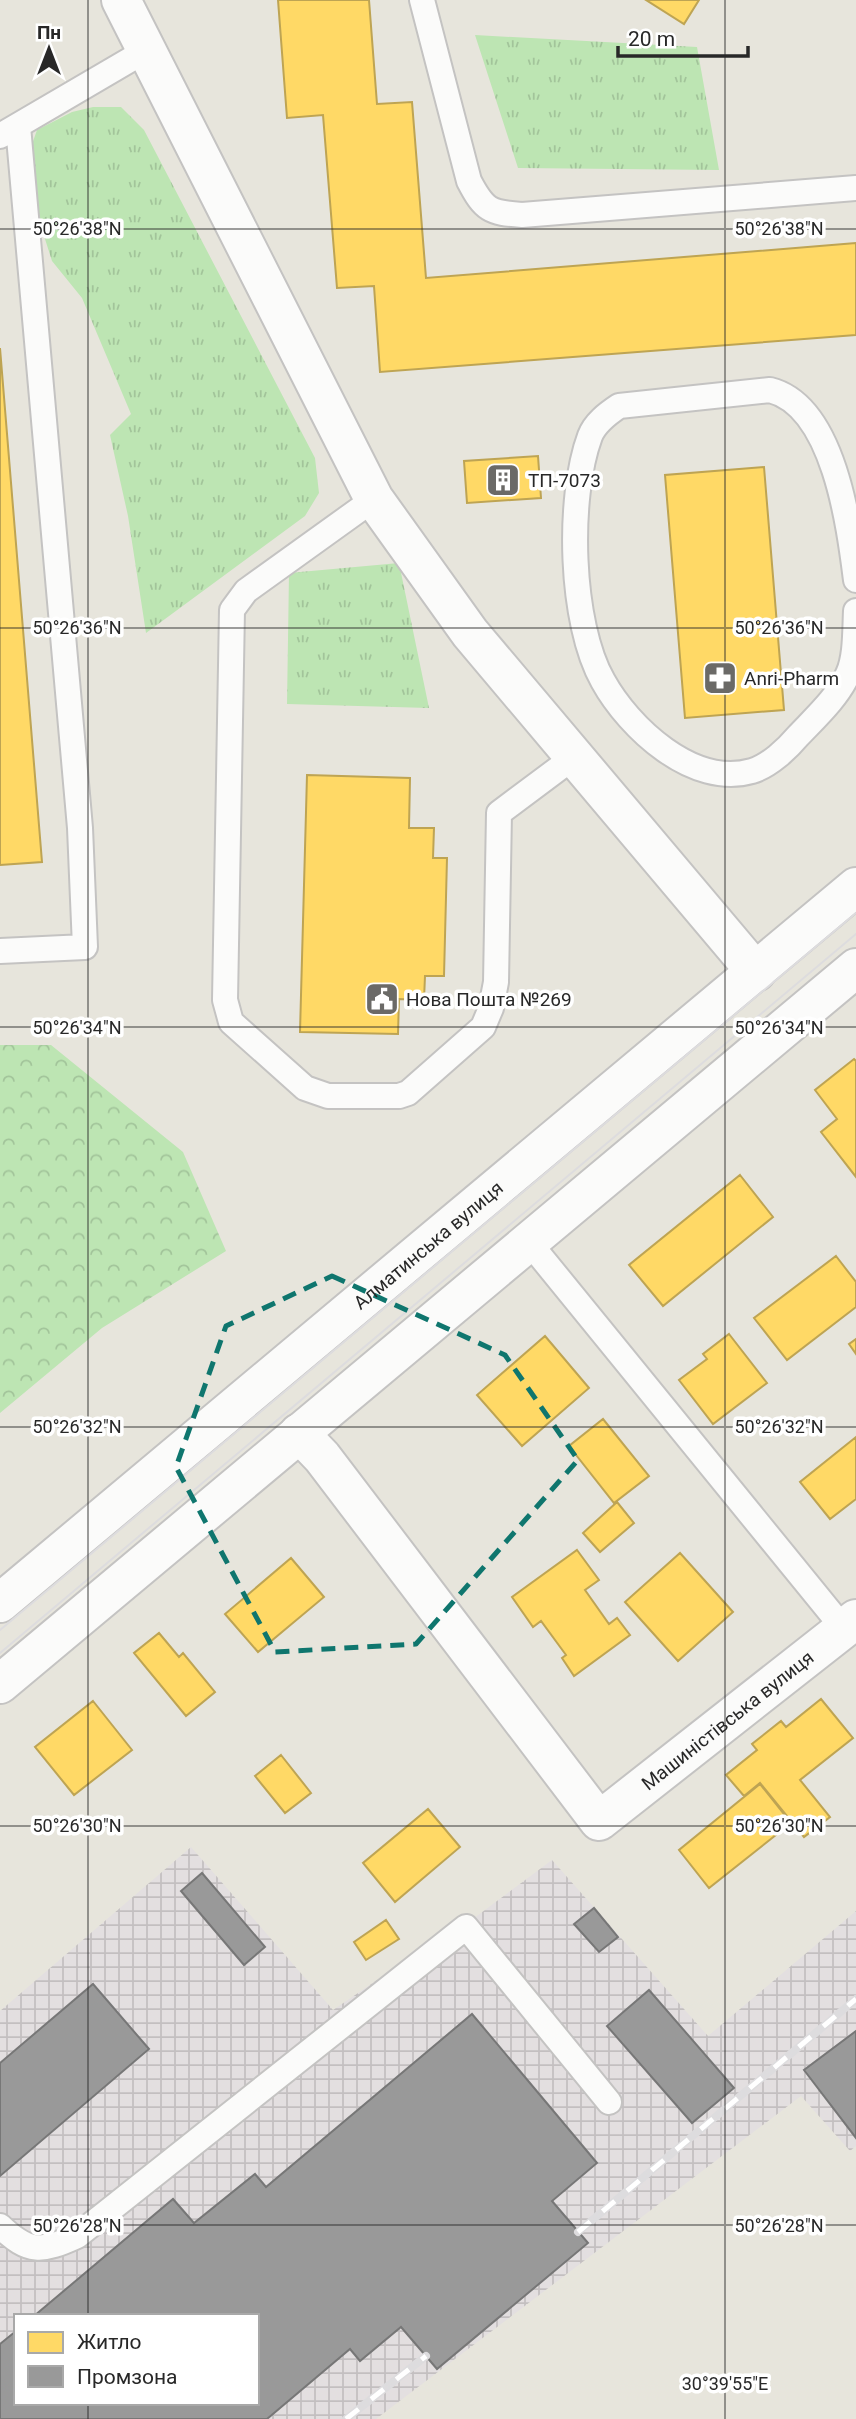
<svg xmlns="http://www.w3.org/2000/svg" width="856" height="2419" font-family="Roboto,sans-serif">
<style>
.industrial{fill:url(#industrial-grid);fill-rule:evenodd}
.forest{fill:url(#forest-crowns)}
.park{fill:url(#park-tufts)}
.homes{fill:#ffd966;stroke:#bea453;stroke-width:2}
.industry{fill:#999;stroke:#777;stroke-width:2}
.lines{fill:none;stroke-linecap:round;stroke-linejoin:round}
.lane-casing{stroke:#c4c3c2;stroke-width:28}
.street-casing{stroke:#c4c3c2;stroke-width:42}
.secondary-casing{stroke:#c4c3c2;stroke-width:42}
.lane{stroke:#fbfbfa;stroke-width:24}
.street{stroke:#fbfbfa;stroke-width:38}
.secondary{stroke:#fbfbfa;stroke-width:38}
.tram{stroke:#dddcde;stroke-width:2}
.rail-casing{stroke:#dddcde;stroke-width:8}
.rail{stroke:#fff;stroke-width:5;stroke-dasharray:16;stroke-linecap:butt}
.marked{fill:none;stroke:#0f766e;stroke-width:5;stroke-dasharray:14 9;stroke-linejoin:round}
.ticks{fill:none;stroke:#282828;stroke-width:2;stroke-opacity:0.45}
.labels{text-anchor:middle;stroke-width:7;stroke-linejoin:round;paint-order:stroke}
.poi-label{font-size:19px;fill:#282828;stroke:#fff;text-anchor:start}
.street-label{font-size:19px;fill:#282828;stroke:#fff}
.ticks-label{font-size:18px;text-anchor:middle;fill:#282828;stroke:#fff;stroke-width:7;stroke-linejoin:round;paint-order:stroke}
</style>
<defs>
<pattern id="industrial-grid" width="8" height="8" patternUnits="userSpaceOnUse" patternTransform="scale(1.75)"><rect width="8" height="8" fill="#e3dfe0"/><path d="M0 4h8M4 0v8" fill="none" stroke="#c3bfc0"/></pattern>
<pattern id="forest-crowns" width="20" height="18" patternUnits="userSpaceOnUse" patternTransform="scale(1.75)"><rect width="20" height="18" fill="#bde5b3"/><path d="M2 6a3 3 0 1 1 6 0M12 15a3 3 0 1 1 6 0" fill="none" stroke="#a2c49a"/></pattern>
<pattern id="park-tufts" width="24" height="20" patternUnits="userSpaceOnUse" patternTransform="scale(1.75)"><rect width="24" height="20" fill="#bde5b3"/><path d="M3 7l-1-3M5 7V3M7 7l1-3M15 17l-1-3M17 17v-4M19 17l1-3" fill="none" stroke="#a2c49a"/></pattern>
</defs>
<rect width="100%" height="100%" fill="#e7e5dc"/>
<path class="industrial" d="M 191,1847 L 333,2010 L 386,1974 L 422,1957 L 552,1860 L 708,2036 L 856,1911 L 856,2146 L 850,2151 L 801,2096 L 376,2419 L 0,2419 L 0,2011 ZM 16,2316 L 257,2316 L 257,2403 L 16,2403 Z"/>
<path class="forest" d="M 0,1045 L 51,1045 L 183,1152 L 226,1251 L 102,1328 L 0,1413 Z"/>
<path class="park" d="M 475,35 L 697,47 L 719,170 L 518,168 Z
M 93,107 L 121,107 L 144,130 L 315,458 L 319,493 L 305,516 L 146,633 L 128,516 L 110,435 L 131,414 L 82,298 L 52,261 L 31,195 L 29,153 L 37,130 L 72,112 Z
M 399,563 L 429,708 L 287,704 L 289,573 Z"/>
<path class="homes" d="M 278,0 L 369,0 L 377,104 L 412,102 L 426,278 L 856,243 L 856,335 L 380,372 L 374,286 L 337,288 L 323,115 L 287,118 Z
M 646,0 L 699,0 L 684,24 Z
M 0,348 L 42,862 L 0,865 Z
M 538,456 L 541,498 L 467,503 L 464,461 Z
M 764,467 L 784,710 L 685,718 L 665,475 Z
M 307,775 L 410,778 L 409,828 L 434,828 L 433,858 L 447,858 L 444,976 L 425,976 L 424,1000 L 399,999 L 398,1034 L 300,1032 Z
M 854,1059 L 856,1061 L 856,1177 L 821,1132 L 837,1119 L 815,1090 Z
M 740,1175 L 773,1217 L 663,1306 L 629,1265 Z
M 836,1256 L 856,1282 L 856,1307 L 787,1360 L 754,1318 Z
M 729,1334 L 767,1383 L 713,1424 L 679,1380 L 707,1359 L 703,1354 Z
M 545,1336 L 589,1388 L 522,1446 L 477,1395 Z
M 856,1339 L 856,1354 L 849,1344 Z
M 603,1419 L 649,1476 L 614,1503 L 569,1446 Z
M 856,1437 L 856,1499 L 830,1519 L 800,1482 Z
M 617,1502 L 634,1523 L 600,1552 L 583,1533 Z
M 577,1550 L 599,1580 L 585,1590 L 609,1624 L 617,1618 L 630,1635 L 574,1676 L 562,1658 L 566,1655 L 541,1621 L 533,1627 L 512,1597 Z
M 680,1553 L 733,1612 L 678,1661 L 625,1602 Z
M 291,1558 L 324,1597 L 258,1652 L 225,1614 Z
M 159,1633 L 179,1657 L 183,1653 L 215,1692 L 186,1716 L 134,1653 Z
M 821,1699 L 853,1738 L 800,1780 L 830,1817 L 804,1837 L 760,1783 L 744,1796 L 726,1775 L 757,1750 L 752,1744 L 781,1721 L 786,1727 Z
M 93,1701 L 132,1750 L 74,1795 L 35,1747 Z
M 281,1755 L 311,1793 L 285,1813 L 255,1776 Z
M 760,1784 L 791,1823 L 709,1888 L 679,1850 Z
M 428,1809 L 460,1847 L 395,1902 L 363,1863 Z
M 386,1920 L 399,1939 L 366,1960 L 354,1942 Z"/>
<path class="industry" d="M 202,1873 L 265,1947 L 244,1965 L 181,1891 Z
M 594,1908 L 618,1937 L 599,1952 L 574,1924 Z
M 93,1984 L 149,2049 L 0,2176 L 0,2063 Z
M 649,1990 L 734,2088 L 692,2123 L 607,2026 Z
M 472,2014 L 597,2163 L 552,2201 L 588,2243 L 437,2369 L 401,2327 L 360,2361 L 350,2349 L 267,2419 L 0,2419 L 0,2344 L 16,2331 L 16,2403 L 257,2403 L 257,2316 L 34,2316 L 173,2199 L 194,2223 L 255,2174 L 266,2187 Z
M 856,2031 L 856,2138 L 804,2070 Z"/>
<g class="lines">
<g class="lane-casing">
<path id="lane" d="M 422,0 L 469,181 C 484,210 490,213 522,215 L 856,188
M 0,136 L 145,51
M 374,499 L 246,591 L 232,610 L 225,1000 L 231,1022 L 305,1088 L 328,1096 L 399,1096 L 408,1093 L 483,1027 L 491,1008 L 496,982 L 499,813 L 574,757
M 856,580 C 849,525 834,406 770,390 L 619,406 C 607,414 595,423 590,436 C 567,498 570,623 603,681 C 629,728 693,788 752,771 C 769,766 787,749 798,736 C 815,718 838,697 848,674 C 856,657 855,630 856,611
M 0,951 L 85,947 L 80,828 L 18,126
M 528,1241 L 844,1629
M 0,2226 C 29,2254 42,2252 77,2236 L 466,1927 L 609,2102"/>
</g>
<g class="street-casing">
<g id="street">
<path d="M 121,0 L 374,499 L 470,633 L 756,972"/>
<path id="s1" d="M 299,1433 L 322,1457 L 599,1821 L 856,1619"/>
</g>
</g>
<g class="secondary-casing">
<g id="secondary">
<path id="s2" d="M 0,1603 L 856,887"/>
<path d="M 0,1684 L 856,968"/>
</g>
</g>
<use href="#lane" class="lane"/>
<use href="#street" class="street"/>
<use href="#secondary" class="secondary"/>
<path class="tram" d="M 0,1630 L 856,913
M 0,1653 L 856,934"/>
<g class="rail-casing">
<path id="rail" d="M 578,2232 L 856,1999
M 346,2419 L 426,2356"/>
</g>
<use href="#rail" class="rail"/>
</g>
<path class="marked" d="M 332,1276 L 505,1355 L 578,1460 L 416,1644 L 275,1652 L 176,1467 L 226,1326 Z"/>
<path class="ticks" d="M 88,0 L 88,2316M 725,0 L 725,2419M 0,229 L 856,229M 0,628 L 856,628M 0,1027 L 856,1027M 0,1427 L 856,1427M 0,1826 L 856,1826M 0,2225 L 856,2225M 88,2403 L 88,2419"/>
<defs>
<g id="building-square" transform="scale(1.75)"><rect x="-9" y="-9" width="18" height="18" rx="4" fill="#6b6a67" stroke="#fff"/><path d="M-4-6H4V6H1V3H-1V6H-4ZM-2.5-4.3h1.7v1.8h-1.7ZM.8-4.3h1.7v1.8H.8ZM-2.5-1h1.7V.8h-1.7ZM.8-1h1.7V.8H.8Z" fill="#fff"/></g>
<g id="pharmacy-square" transform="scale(1.75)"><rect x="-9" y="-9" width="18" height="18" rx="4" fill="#6b6a67" stroke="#fff"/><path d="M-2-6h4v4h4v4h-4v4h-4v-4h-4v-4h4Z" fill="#fff"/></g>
<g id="civic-square" transform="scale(1.75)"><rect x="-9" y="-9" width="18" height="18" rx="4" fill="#6b6a67" stroke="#fff"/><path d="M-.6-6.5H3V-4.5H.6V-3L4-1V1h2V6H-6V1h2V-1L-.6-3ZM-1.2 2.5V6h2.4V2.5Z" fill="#fff"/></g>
</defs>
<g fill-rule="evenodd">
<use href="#building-square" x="503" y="480"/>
<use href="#pharmacy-square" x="720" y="678"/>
<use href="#civic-square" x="382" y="999"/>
</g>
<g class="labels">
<g class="poi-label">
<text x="528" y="487">ТП-7073</text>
<text x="744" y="685">Anri-Pharm</text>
<text x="406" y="1006">Нова Пошта №269</text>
</g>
<g class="street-label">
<text dy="7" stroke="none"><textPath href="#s2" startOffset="558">Алматинська вулиця</textPath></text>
<text dy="7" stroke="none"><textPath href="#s1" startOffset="654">Машиністівська вулиця</textPath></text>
</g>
</g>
<g class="ticks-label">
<text x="77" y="235">50°26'38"N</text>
<text x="779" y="235">50°26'38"N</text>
<text x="77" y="634">50°26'36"N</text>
<text x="779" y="634">50°26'36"N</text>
<text x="77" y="1034">50°26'34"N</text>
<text x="779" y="1034">50°26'34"N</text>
<text x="77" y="1433">50°26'32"N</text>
<text x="779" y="1433">50°26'32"N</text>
<text x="77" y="1832">50°26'30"N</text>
<text x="779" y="1832">50°26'30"N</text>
<text x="77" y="2232">50°26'28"N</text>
<text x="779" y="2232">50°26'28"N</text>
<text x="725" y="2390">30°39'55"E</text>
</g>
<rect x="14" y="2314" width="245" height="91" fill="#ffffff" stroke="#a9a9a9" stroke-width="2"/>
<rect x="28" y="2332" width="35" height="21" fill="#ffd966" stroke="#a9a9a9" stroke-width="2"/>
<text x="77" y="2349" font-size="21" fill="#282828">Житло</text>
<rect x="28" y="2366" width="35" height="21" fill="#999999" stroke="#a9a9a9" stroke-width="2"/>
<text x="77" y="2384" font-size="21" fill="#282828">Промзона</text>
<g transform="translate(49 49)" stroke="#ffffff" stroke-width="5" paint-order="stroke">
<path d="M0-5L12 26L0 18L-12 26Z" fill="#282828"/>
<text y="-10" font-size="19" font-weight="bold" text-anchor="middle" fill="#282828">Пн</text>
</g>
<path d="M618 46v10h130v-10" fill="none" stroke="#282828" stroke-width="3.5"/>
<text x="628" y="46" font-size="21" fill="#282828" stroke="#ffffff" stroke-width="5" paint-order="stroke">20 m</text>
</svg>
